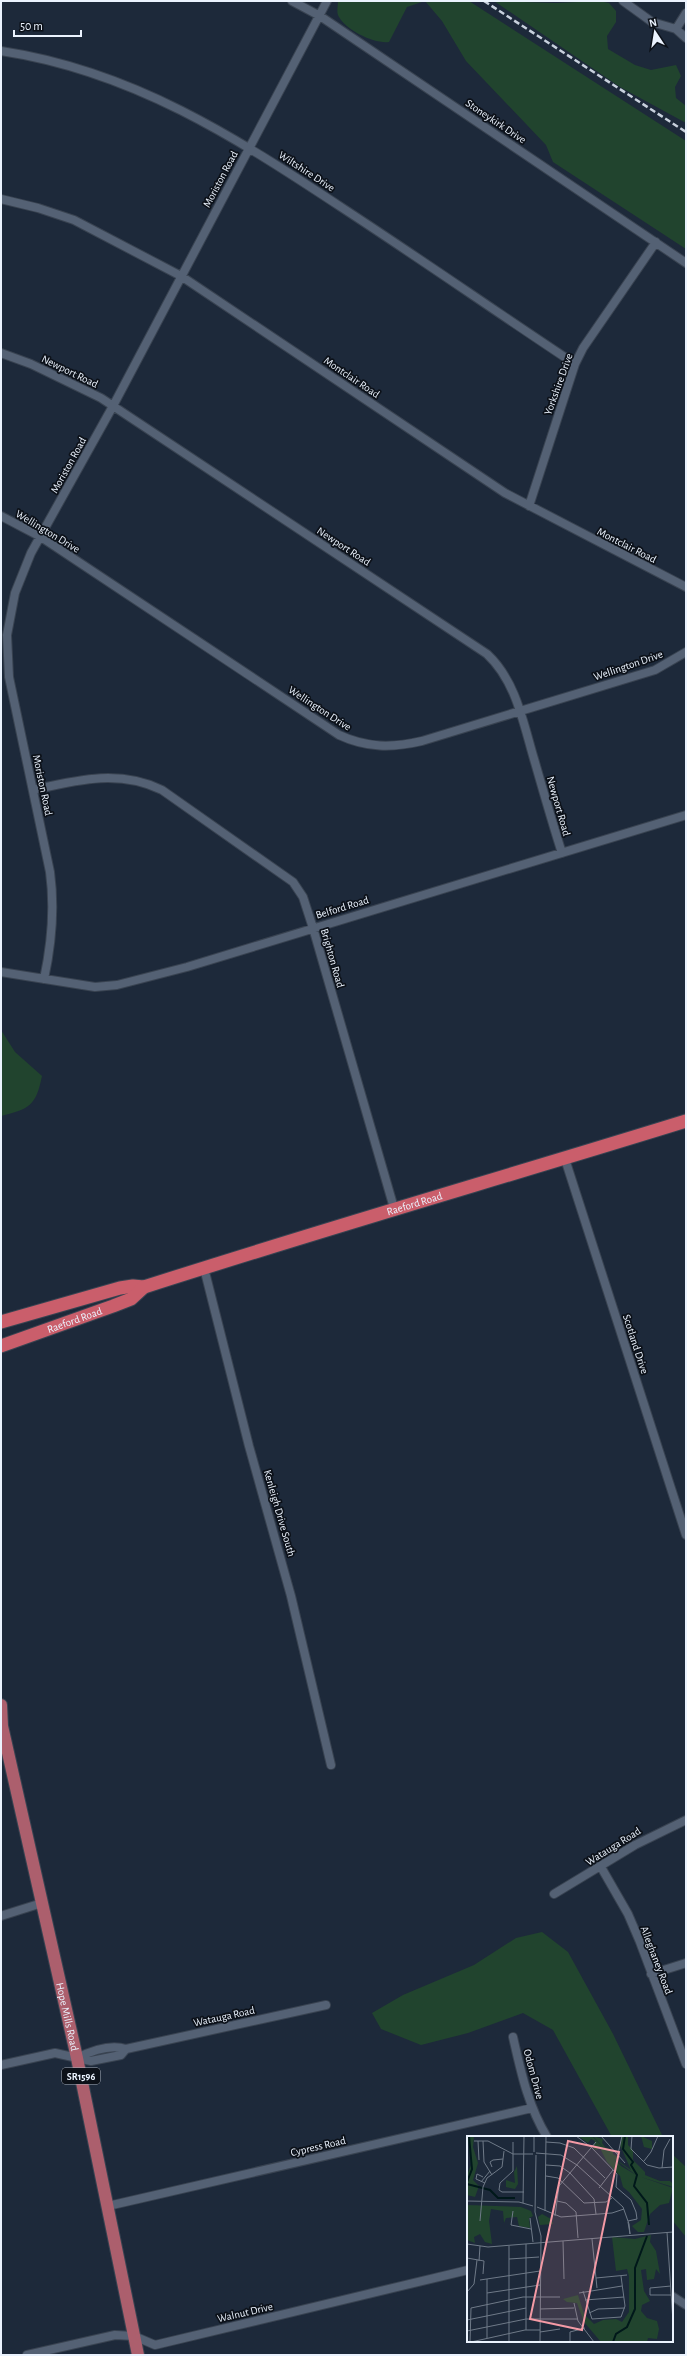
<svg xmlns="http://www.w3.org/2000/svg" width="687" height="2356" font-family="'Alegreya Sans',sans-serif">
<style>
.green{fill:#21442e}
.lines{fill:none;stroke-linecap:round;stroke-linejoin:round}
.minor-casing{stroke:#394351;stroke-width:10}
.primary-casing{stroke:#394351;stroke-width:14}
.trunk-casing{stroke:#394351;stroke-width:15}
.minor{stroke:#546174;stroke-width:8}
.primary{stroke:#ac5f6d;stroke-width:12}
.trunk{stroke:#ca5e6b;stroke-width:13}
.rail{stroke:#c8d1dd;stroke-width:2.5;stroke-dasharray:6 3;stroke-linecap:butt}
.labels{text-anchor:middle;stroke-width:3.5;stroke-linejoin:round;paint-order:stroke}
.shield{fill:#0c1119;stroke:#a8afb9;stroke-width:1}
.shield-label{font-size:10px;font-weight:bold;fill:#ebf3fe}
.street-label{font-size:11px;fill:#ebf3fe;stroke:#0c1119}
.inset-river{fill:none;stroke:#00181a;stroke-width:2}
.inset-road{fill:none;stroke:#6f7a88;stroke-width:1}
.view{fill:#f49aa5;fill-opacity:0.15;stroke:#f49aa5;stroke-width:2}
.inset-edge{fill:none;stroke:#ebf3fe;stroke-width:2}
</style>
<rect width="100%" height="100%" fill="#1d293a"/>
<path class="green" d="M 338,1 L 469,1 L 686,141 L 686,249 L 553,162 L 546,145 L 466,61 L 442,21 L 425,1 L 407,7 L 389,42 C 374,44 346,30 339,17 C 336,13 338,6 338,1 Z
M 494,1 L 556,3 L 599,1 L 609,3 L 616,11 L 616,22 L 607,36 L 608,49 L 635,65 L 651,70 L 676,65 L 681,76 L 675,87 L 676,98 L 686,106 L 686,123 L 620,87 Z
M 1,1030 L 15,1052 L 42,1076 C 36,1106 29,1109 1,1116 Z
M 542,1932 L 568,1952 L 613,2034 L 663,2137 L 612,2137 L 553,2030 L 523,2013 L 468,2033 L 421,2045 L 381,2029 L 372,2013 L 403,1995 L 474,1965 L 516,1938 Z
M 672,2154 L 686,2167 L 686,2237 L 672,2220 Z"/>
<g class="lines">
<g class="minor-casing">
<path id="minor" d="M 292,1 L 320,16 L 686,263
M 623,1 L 652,22 L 676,29 L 686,38
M 676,29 L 686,13
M 1,51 C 133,71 235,137 344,209 C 422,260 498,313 575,364
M 1,199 L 38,208 L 74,220 L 181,276 L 505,493 L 686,587
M 1,353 L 31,364 L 101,398 L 487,654 C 516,681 523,722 534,759 C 543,790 552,822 562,853
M 529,506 L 575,364 L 583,348 L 656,242
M 1,516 L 41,537 L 339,735 C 367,748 392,748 422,741 L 655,670 L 686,652
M 33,790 C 77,780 119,769 162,790 L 293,882 L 303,897 L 313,928 L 394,1208
M 1,972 L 95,987 L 117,985 L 187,967 L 686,815
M 44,979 C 52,942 55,909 50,872 L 9,677 L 7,635 L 15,593 L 31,553 L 113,406 L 327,1
M 565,1159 L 686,1535
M 204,1268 L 249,1446 L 291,1596 L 331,1765
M 601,1867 L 628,1914 L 640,1942 L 686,2064
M 554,1894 L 635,1845 L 686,1820
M 1,1916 L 42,1903
M 651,1974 L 686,1963
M 513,2037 C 521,2072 528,2106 547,2137
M 77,2058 C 91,2051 111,2044 126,2049
M 1,2065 L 55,2053 L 91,2061 L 121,2055 L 126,2049 L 326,2005
M 108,2206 L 532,2108
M 672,2296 L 686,2305
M 27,2355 L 115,2335 L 134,2336 L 155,2345 L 468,2270"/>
</g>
<g class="primary-casing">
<g id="primary">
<path id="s1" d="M 1,1705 L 2,1726 L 77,2058 L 138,2355"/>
</g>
</g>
<g class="trunk-casing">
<g id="trunk">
<path d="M 1,1322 L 120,1288 L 133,1286 L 144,1287"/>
<path id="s2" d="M 1,1346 L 113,1306 L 131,1299 L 144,1287 C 324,1229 505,1177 686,1121"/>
</g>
</g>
<use href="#minor" class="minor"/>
<use href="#primary" class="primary"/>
<use href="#trunk" class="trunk"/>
<path class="rail" d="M 484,1 L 686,132"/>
</g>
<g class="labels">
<rect class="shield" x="62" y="2068" width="38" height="16" rx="3"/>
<g class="shield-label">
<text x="81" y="2080">SR1596</text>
</g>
<g class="street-label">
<text transform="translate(496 121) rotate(34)" y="4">Stoneykirk Drive</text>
<text transform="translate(307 171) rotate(33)" y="4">Wiltshire Drive</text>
<text transform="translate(220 179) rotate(-62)" y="4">Moriston Road</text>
<text transform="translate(70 371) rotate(26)" y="4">Newport Road</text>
<text transform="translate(352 377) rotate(34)" y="4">Montclair Road</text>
<text transform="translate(558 384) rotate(-70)" y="4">Yorkshire Drive</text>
<text transform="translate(68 465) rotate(-61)" y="4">Moriston Road</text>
<text transform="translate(48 531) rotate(31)" y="4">Wellington Drive</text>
<text transform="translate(627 545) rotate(27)" y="4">Montclair Road</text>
<text transform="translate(344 546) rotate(33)" y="4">Newport Road</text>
<text transform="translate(628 665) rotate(-19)" y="4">Wellington Drive</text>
<text transform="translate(320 708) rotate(33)" y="4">Wellington Drive</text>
<text transform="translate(43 785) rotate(78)" y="4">Moriston Road</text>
<text transform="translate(559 806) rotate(74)" y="4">Newport Road</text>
<text transform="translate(342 907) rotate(-17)" y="4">Belford Road</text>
<text transform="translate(333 958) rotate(74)" y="4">Brighton Road</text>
<text dy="4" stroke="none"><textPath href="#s2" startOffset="439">Raeford Road</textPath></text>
<text dy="4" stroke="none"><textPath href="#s2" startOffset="78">Raeford Road</textPath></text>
<text transform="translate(636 1344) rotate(72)" y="4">Scotland Drive</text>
<text transform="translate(280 1513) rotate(74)" y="4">Kenleigh Drive South</text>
<text transform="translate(613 1846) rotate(-32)" y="4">Watauga Road</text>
<text transform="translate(657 1960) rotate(69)" y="4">Alleghaney Road</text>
<text transform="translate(224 2016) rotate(-12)" y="4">Watauga Road</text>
<text dy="4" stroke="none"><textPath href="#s1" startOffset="319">Hope Mills Road</textPath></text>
<text transform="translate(534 2074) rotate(75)" y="4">Odom Drive</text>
<text transform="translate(318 2146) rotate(-13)" y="4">Cypress Road</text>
<text transform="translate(245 2312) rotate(-13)" y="4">Walnut Drive</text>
</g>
</g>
<g transform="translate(467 2136)">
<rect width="206" height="206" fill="#1d293a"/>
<path d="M 1,0 L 7,0 L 6,11 L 11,27 L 6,44 L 12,50 L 8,61 L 0,59 L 0,39 L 4,29 ZM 111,0 L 125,0 L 154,30 L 169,39 L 146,22 L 126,0 L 136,3 L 135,7 L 138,11 L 146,15 L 146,18 L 151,21 L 150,24 L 164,34 L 153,9 L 155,0 L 164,0 L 161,1 L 161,9 L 166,14 L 166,24 L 178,36 L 178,39 L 193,45 L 203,45 L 206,48 L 206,51 L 174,41 L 206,52 L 202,67 L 193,69 L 183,78 L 177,96 L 171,96 L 165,90 L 174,84 L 175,73 L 162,56 L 156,51 L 153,40 L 140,26 L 133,12 L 129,14 L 126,12 L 128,5 L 124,3 L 121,7 ZM 174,0 L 185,5 L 185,13 L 177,11 ZM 50,30 L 51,48 L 48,53 L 39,51 L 39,44 L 48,47 L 47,36 ZM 0,69 L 54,71 L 64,75 L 66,80 L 62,82 L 63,92 L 52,90 L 50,81 L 39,82 L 37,87 L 36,75 L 24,73 L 22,85 L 25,108 L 18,106 L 13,98 L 7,101 L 8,107 L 0,104 ZM 75,78 L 84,83 L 86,88 L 73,89 L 71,81 ZM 184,99 L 183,106 L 189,115 L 193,138 L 189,133 L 187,143 L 180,144 L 179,133 L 174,134 L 177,155 L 183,165 L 175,169 L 174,175 L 180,182 L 190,185 L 192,193 L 190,203 L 181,202 L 180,206 L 134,206 L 117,186 L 110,167 L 100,166 L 96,163 L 111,159 L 117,178 L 127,188 L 136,184 L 149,183 L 155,186 L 162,176 L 162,140 L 160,133 L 149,135 L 145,101 L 168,103 Z" fill="#21442e"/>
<path class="inset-river" d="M 158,0 L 156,13 L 166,26 L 164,29 L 170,39 L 167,50 L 180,67 L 182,89M 0,46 L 5,33 L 2,0M 0,48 L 23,54 L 31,62 L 48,62M 146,206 L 149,198 L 160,191 L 168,173 L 168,132 L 180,100"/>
<path class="inset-road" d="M 109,0 L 124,11 L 150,38 L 149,51 L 164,64 L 169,76 L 170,83 L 161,85M 134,0 L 158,27M 165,0 L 164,13 L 180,29 L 192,32 L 206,31M 7,5 L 21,5 L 46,18 L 66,18M 11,5 L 12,24M 16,5 L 17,26 L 25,39M 46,6 L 46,35 L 33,47 L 32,54 L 35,56 L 57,56M 79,6 L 93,7 L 107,12 L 138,42M 67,16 L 67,0M 69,17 L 94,19 L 110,29 L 156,71 L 162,88 L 163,98M 151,18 L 155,0M 69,19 L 68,76 L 74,100 L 73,206M 177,25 L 184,16 L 191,0M 79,29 L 93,30 L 103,37 L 127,63 L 129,78M 25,31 L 23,26 L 26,24 L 36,23M 195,32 L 197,14 L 203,3M 79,40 L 91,42 L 117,67 L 139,66 L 145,62M 16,41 L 10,38 L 9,43 L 18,47M 14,46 L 23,35M 132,52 L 146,34M 0,65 L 52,66 L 66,70M 90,65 L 99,67 L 109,76 L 111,102M 56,67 L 57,0M 70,71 L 94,81 L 145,77 L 157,73M 46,75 L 44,89 L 64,93M 78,75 L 79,0M 88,80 L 92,50 L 129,6M 63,82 L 66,106M 13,85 L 16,51 L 20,42 L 35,31 L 37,15M 161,86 L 163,98M 200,96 L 206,186M 125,103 L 130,152M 96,105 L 97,143M 0,108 L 21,111 L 206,96M 59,108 L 59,194M 0,122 L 17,125 L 16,138M 42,123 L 72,121M 12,125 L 13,110M 129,142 L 160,139M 13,144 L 73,135M 204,150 L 183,152 L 183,159 L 204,159M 116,155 L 125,183 L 154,181 L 158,170 L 154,140M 0,156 L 7,148 L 10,124M 20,157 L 73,149M 112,157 L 155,150M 118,164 L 157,161M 107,167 L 111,185 L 127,206M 73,173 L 107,172M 122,177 L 131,173 L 158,172M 0,184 L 59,172M 0,195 L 59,183 L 111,183M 73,196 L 93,193M 20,202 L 20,143M 3,206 L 4,172 L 56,161 L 93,161M 4,206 L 58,194 L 73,194M 42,206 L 42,110M 103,206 L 103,196 L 118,192"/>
<path class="view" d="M 101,5 L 152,16 L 115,194 L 63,183 Z"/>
<rect width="206" height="206" class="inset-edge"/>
</g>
<rect width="687" height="2356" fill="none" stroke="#ebf3fe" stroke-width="4"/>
<g transform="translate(655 32) rotate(348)" stroke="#0c1119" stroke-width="3" paint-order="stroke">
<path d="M0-3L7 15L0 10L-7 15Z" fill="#ebf3fe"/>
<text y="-6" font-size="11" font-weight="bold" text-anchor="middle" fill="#ebf3fe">N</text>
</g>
<path d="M14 30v6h67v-6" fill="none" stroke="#ebf3fe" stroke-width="2"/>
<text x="20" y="30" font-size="12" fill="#ebf3fe" stroke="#0c1119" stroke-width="3" paint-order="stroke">50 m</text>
</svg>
